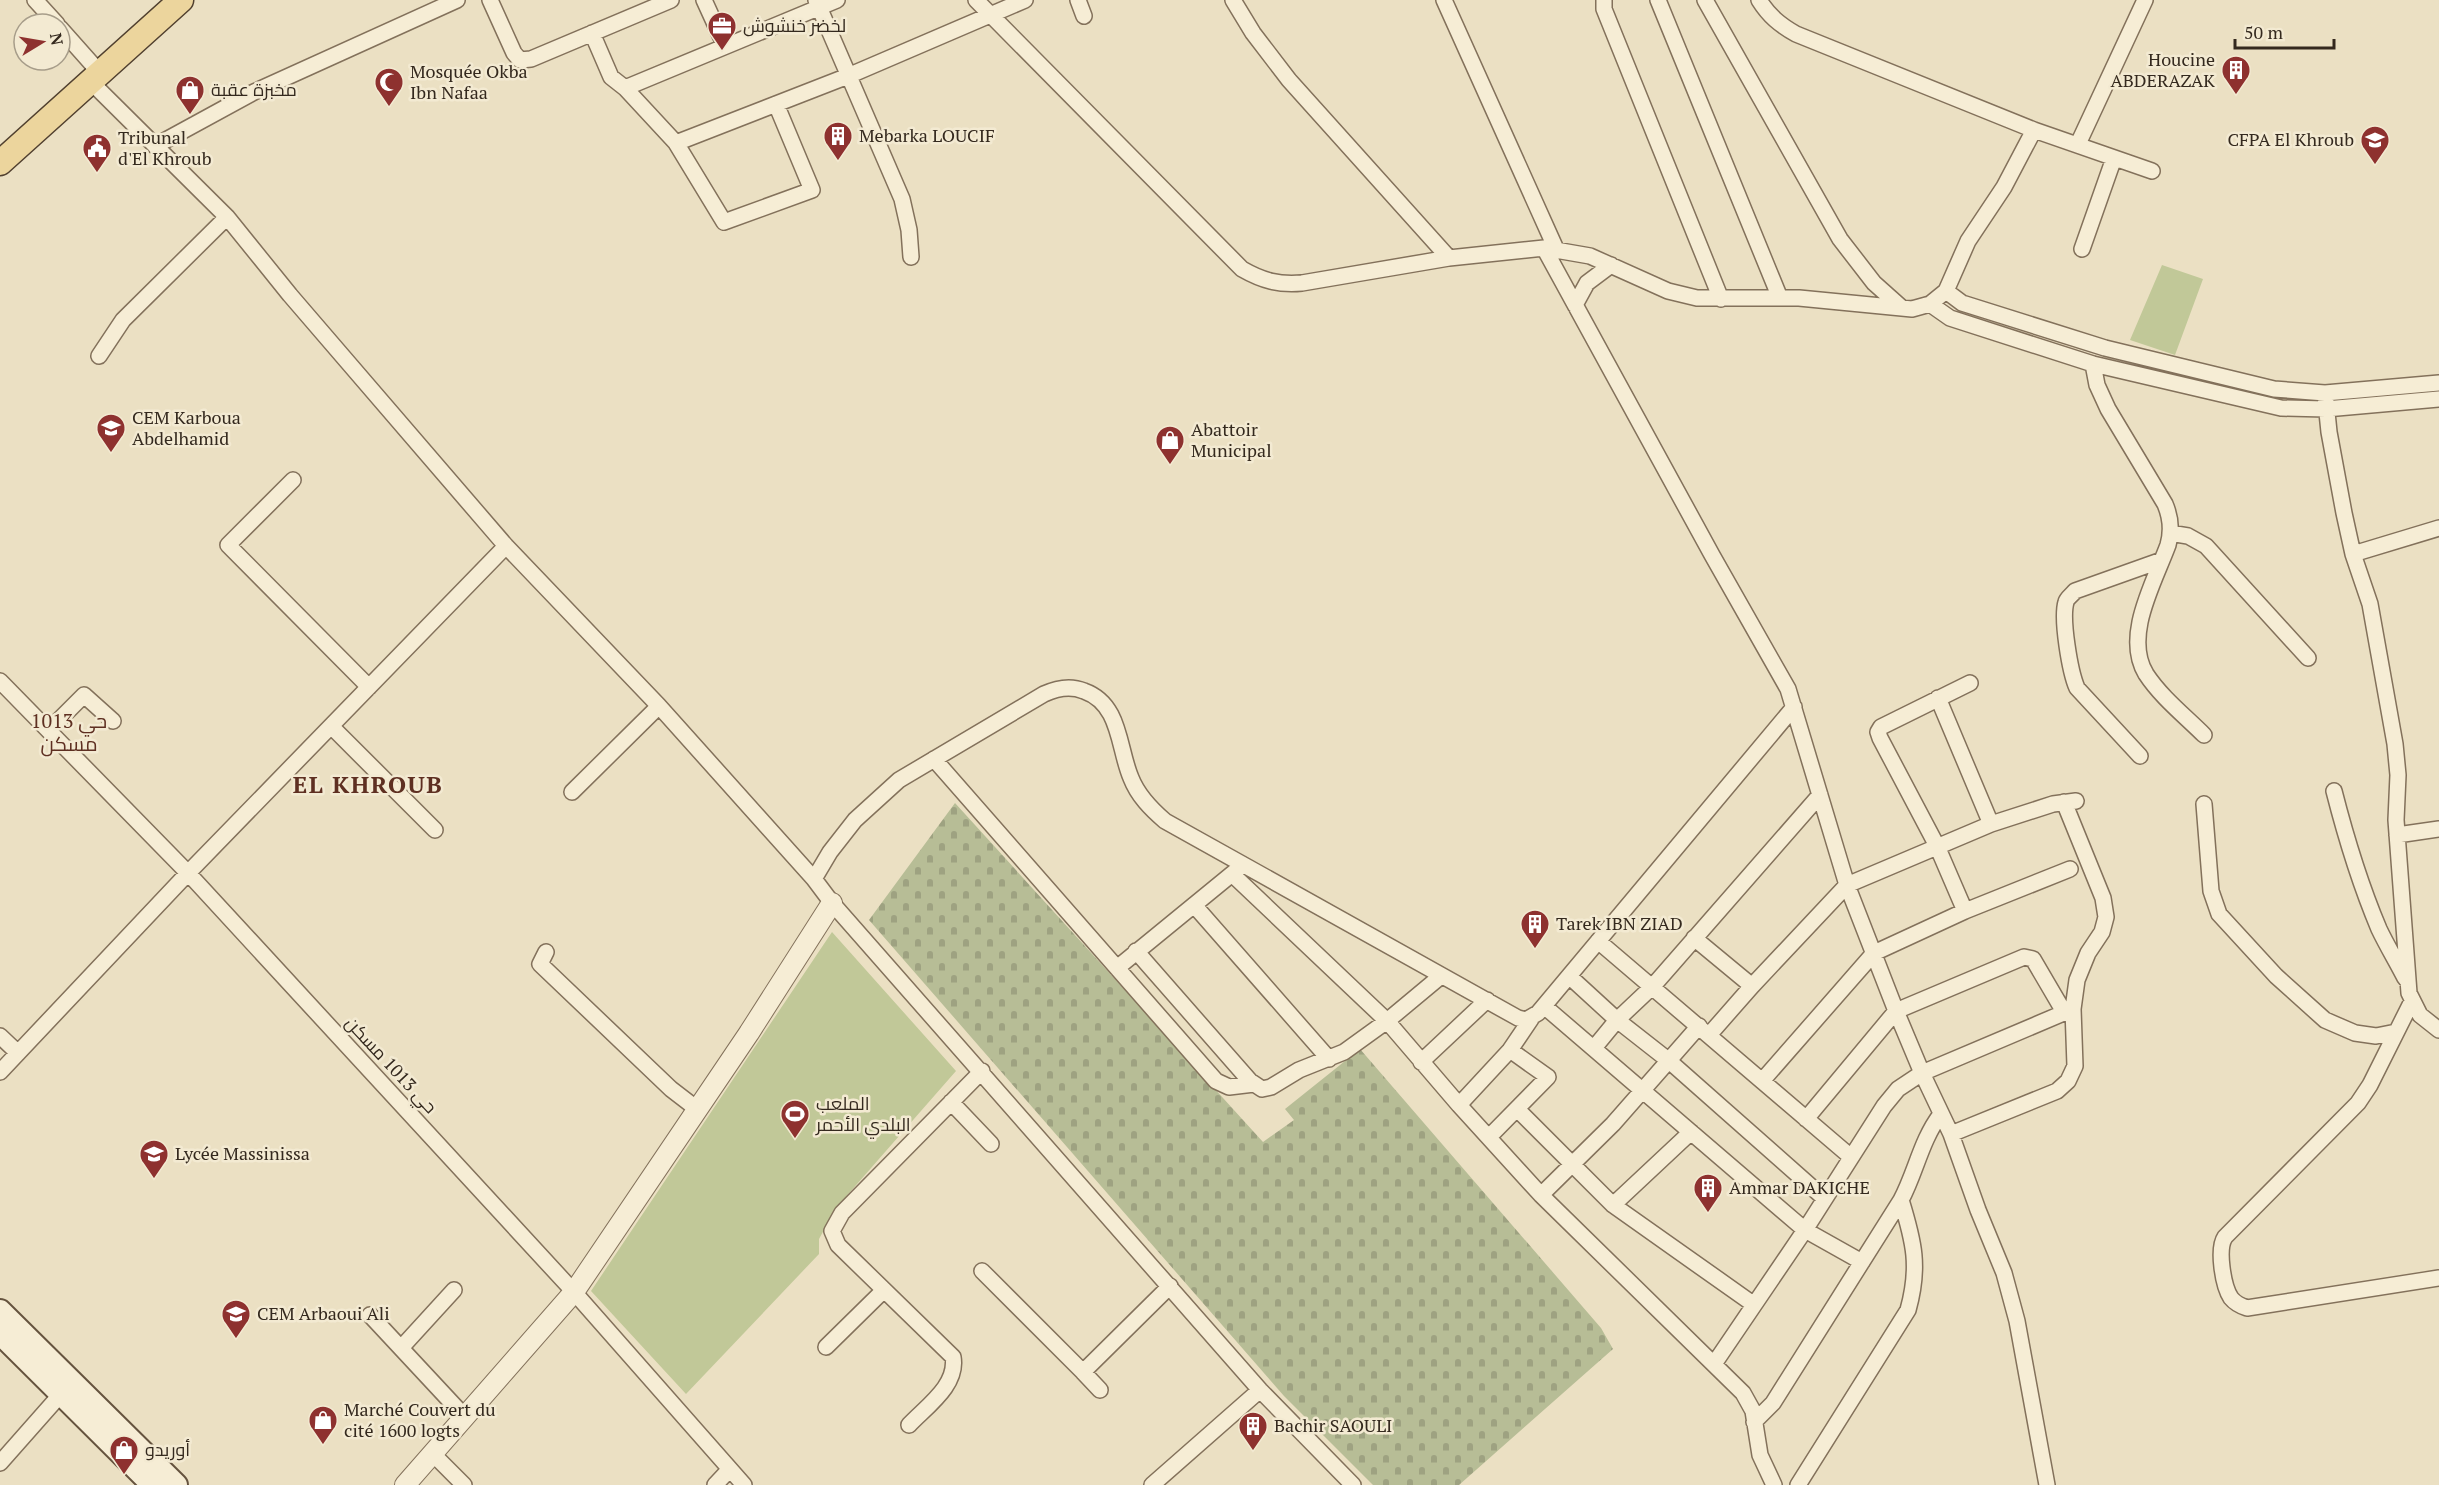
<svg xmlns="http://www.w3.org/2000/svg" width="2439" height="1485" font-family="'PT Serif',Cairo,serif">
<style>
.cemetery{fill:url(#cemetery-stones)}
.pitch{fill:#c1c898}
.lines{fill:none;stroke-linecap:round;stroke-linejoin:round}
.minor-casing{stroke:#83715b;stroke-width:18}
.tertiary-casing{stroke:#83715b;stroke-width:22}
.secondary-casing{stroke:#65533e;stroke-width:26}
.primary-casing{stroke:#51402f;stroke-width:27}
.minor{stroke:#f6edd5;stroke-width:15}
.tertiary{stroke:#f6edd5;stroke-width:20}
.secondary{stroke:#f6edd5;stroke-width:22}
.primary{stroke:#ecd59d;stroke-width:24}
.labels{text-anchor:middle;stroke-width:5;stroke-linejoin:round;paint-order:stroke}
.poi-label{font-size:18px;fill:#34291e;stroke:#f3ead2;text-anchor:start}
.street-label{font-size:18px;fill:#34291e;stroke:#f3ead2}
.neighbourhood-label{font-size:20px;fill:#5e2f21;stroke:#f3ead2}
.district-label{font-size:24px;font-weight:bold;letter-spacing:1.5px;fill:#5e2f21;stroke:#f3ead2}
</style>
<defs>
<pattern id="cemetery-stones" width="16" height="16" patternUnits="userSpaceOnUse" patternTransform="scale(1.5)"><rect width="16" height="16" fill="#b7bd96"/><path d="M2 7V4a2 2 0 0 1 4 0v3zM10 15v-3a2 2 0 0 1 4 0v3z" fill="#9ea281"/></pattern>
</defs>
<rect width="100%" height="100%" fill="#ebe0c3"/>
<path class="cemetery" d="M 955,803 L 1263,1142 L 1294,1120 L 1285,1109 L 1360,1049 L 1601,1328 L 1613,1349 L 1459,1485 L 1373,1485 L 1284,1396 L 869,920 Z"/>
<path class="pitch" d="M 2162,265 L 2203,279 L 2175,355 L 2130,340 Z
M 832,932 L 956,1071 L 836,1208 L 819,1239 L 819,1254 L 686,1394 L 591,1291 Z"/>
<g class="lines">
<g class="minor-casing">
<path id="minor" d="M 35,0 L 57,24
M 490,0 L 514,53 L 520,60 L 531,59 L 671,0
M 704,0 L 725,46
M 816,0 L 902,199 L 909,230 L 911,257
M 976,0 L 1242,269 C 1263,281 1279,285 1302,283 L 1449,258 L 1544,248 L 1590,256 L 1668,291 L 1697,298 L 1799,298 L 1912,309 L 1930,304 L 1946,291 L 1968,241 L 2004,187 L 2034,130
M 1078,0 L 1084,16
M 1233,0 L 1253,33 L 1289,80 L 1449,258
M 1444,0 L 1556,249
M 1604,0 L 1604,9 L 1721,299
M 1658,0 L 1780,298
M 1705,0 L 1840,239 L 1874,283 L 1902,308
M 1759,0 C 1769,16 1780,25 1796,34 L 2034,130 L 2152,171
M 60,28 L 100,73
M 592,33 L 611,77 L 625,88 L 676,143 L 724,222 L 812,190 L 776,104
M 91,82 L 227,217 L 290,295 L 506,546 L 659,706 L 814,879 L 832,903 L 1260,1390 L 1353,1485
M 625,88 L 837,0
M 676,143 L 848,76 L 1025,0
M 2078,144 L 2145,0
M 155,146 L 254,92 L 457,0
M 1544,248 L 1712,555 L 1788,689 L 1847,885 L 1896,1011 L 1922,1073 L 1951,1134 L 1978,1210 L 2004,1273 L 2017,1321 L 2047,1485
M 2082,249 L 2114,158
M 1946,291 L 1962,303 L 2105,348 L 2274,389 L 2325,393 L 2439,383
M 1930,304 L 1950,318 L 2093,364 L 2281,408 L 2326,409 L 2439,399
M 1575,305 L 1587,283 L 1611,265
M 99,356 L 123,320 L 227,217
M 2093,364 L 2097,385 L 2108,409 L 2165,504 C 2171,518 2172,531 2168,545 C 2154,583 2123,636 2146,674 C 2161,697 2185,716 2204,735
M 2325,393 L 2329,432 L 2344,513 L 2353,554 L 2370,604 L 2395,744 L 2398,775 L 2396,820 L 2409,993 L 2420,1015 L 2439,1030
M 293,480 L 228,545 L 369,687
M 2170,533 L 2188,536 L 2206,546 L 2308,658
M 2353,554 L 2439,528
M 0,681 L 188,873 L 574,1292 L 744,1485
M 1938,698 L 1991,824
M 331,726 L 435,830
M 49,730 L 84,695 L 113,721
M 2140,756 L 2077,688 C 2070,672 2061,619 2066,602 C 2067,598 2072,595 2075,591 L 2162,560
M 934,759 L 1216,1081 L 1229,1087 L 1254,1084
M 2334,791 C 2346,838 2360,884 2379,929 C 2387,946 2397,962 2405,978
M 572,792 L 659,706
M 2204,804 L 2211,891 L 2219,914 L 2276,976 L 2325,1020 L 2355,1033 L 2376,1036 L 2396,1032
M 2397,835 L 2439,829
M 1232,874 L 1387,1021 L 1459,1105 L 1541,1195 L 1743,1393 L 1753,1411 L 1760,1455 L 1774,1485
M 814,879 L 830,852 L 855,820 L 899,780 L 1044,694 C 1057,688 1070,685 1084,691 C 1121,704 1118,748 1131,778 C 1138,796 1151,809 1165,821 L 1518,1018 L 1526,1020 L 1538,1013 L 1794,707
M 1194,905 L 1329,1059
M 1965,911 L 1937,846 L 1880,738 L 1878,732 L 1881,727 L 1970,683
M 1694,938 L 1752,986
M 1598,941 L 1851,1157
M 1136,951 L 1250,1081 L 1262,1089 L 1271,1087 L 1299,1070 L 1344,1052 L 1387,1021 L 1441,976
M 546,952 L 540,964 L 671,1089 L 697,1109
M 1117,968 L 1238,869
M 1569,976 L 1617,1020 L 1668,1060 L 1824,1198
M 2412,1001 L 2370,1085 L 2358,1103 L 2225,1237 C 2217,1249 2223,1286 2231,1298 C 2235,1303 2241,1306 2247,1308 L 2439,1278
M 1544,1006 L 1805,1230 L 1862,1262
M 1709,1035 L 1752,986 L 1847,885 L 1991,824 L 2053,804 L 2076,801
M 0,1036 L 18,1053
M 1594,1048 L 1617,1020 L 1653,986 L 1820,795
M 1421,1062 L 1487,1000
M 0,1072 L 188,873 L 506,546
M 1762,1081 L 1874,953 L 1965,911 L 2070,869
M 951,1102 L 991,1144
M 1459,1105 L 1510,1050 L 1531,1019
M 1517,1109 L 1613,1205 L 1753,1304
M 1806,1119 L 1896,1011 L 2024,957 L 2033,959 L 2064,1012
M 1951,1134 L 2057,1091 L 2068,1081 L 2075,1066 L 2073,1009 L 2077,980 L 2088,953 L 2102,932 L 2106,917 L 2103,898 L 2064,802
M 1489,1137 L 1548,1077 L 1510,1050
M 1541,1195 L 1613,1124 L 1699,1026
M 1613,1205 L 1691,1132
M 982,1271 L 1083,1372 L 1170,1286
M 370,1315 L 465,1417
M 826,1347 L 884,1290
M 401,1348 L 454,1290
M 1714,1364 L 1805,1230 L 1884,1106 L 1898,1089 L 1922,1073 L 2073,1009
M 1083,1372 L 1100,1390
M 1754,1422 L 1773,1403 L 1901,1200 C 1916,1172 1921,1140 1941,1114
M 909,1425 C 927,1406 958,1385 953,1357 L 838,1245 L 832,1231 L 842,1213 L 982,1071
M 433,1454 L 464,1485
M 0,1463 L 61,1394
M 715,1485 L 730,1469
M 1152,1485 L 1260,1390
M 1798,1485 L 1908,1310 C 1920,1267 1914,1242 1901,1200"/>
</g>
<g class="tertiary-casing">
<path id="tertiary" d="M 405,1485 L 574,1292 L 749,1033 L 832,903"/>
</g>
<g class="secondary-casing">
<path id="secondary" d="M 0,1311 L 176,1485
M 0,1333 L 153,1485"/>
</g>
<g class="primary-casing">
<path id="primary" d="M 0,163 L 181,0"/>
</g>
<use href="#minor" class="minor"/>
<use href="#tertiary" class="tertiary"/>
<use href="#secondary" class="secondary"/>
<use href="#primary" class="primary"/>
</g>
<defs>
<g id="office-pin" transform="scale(1.5)"><path d="M0 17L-7.5 6A9.5 9.5 0 1 1 7.5 6Z" fill="#8e312f" stroke="#f3ead2"/><path d="M-6-3h4V-5.5h4V-3h4V5H-6ZM-1-4.5V-3h2v-1.5ZM-6 0V1H6V0Z" fill="#fff"/></g>
<g id="building-pin" transform="scale(1.5)"><path d="M0 17L-7.5 6A9.5 9.5 0 1 1 7.5 6Z" fill="#8e312f" stroke="#f3ead2"/><path d="M-4-6H4V6H1V3H-1V6H-4ZM-2.5-4.3h1.7v1.8h-1.7ZM.8-4.3h1.7v1.8H.8ZM-2.5-1h1.7V.8h-1.7ZM.8-1h1.7V.8H.8Z" fill="#fff"/></g>
<g id="mosque-pin" transform="scale(1.5)"><path d="M0 17L-7.5 6A9.5 9.5 0 1 1 7.5 6Z" fill="#8e312f" stroke="#f3ead2"/><path d="M3.5-4.9A6 6 0 1 0 3.5 4.9A5 5 0 1 1 3.5-4.9Z" fill="#fff"/></g>
<g id="shop-pin" transform="scale(1.5)"><path d="M0 17L-7.5 6A9.5 9.5 0 1 1 7.5 6Z" fill="#8e312f" stroke="#f3ead2"/><path d="M-5-2.5h2.3a2.7 3.5 0 0 1 5.4 0H5L5.5 6h-11ZM-1.5-2.5h3a1.5 2.3 0 0 0-3 0Z" fill="#fff"/></g>
<g id="university-pin" transform="scale(1.5)"><path d="M0 17L-7.5 6A9.5 9.5 0 1 1 7.5 6Z" fill="#8e312f" stroke="#f3ead2"/><path d="M0-5L7-2L0 1L-7-2ZM-4 1L0 2.5L4 1V4Q0 6-4 4Z" fill="#fff"/></g>
<g id="civic-pin" transform="scale(1.5)"><path d="M0 17L-7.5 6A9.5 9.5 0 1 1 7.5 6Z" fill="#8e312f" stroke="#f3ead2"/><path d="M-.6-6.5H3V-4.5H.6V-3L4-1V1h2V6H-6V1h2V-1L-.6-3ZM-1.2 2.5V6h2.4V2.5Z" fill="#fff"/></g>
<g id="school-pin" transform="scale(1.5)"><path d="M0 17L-7.5 6A9.5 9.5 0 1 1 7.5 6Z" fill="#8e312f" stroke="#f3ead2"/><path d="M0-5L7-2L0 1L-7-2ZM-4 1L0 2.5L4 1V4Q0 6-4 4Z" fill="#fff"/></g>
<g id="stadium-pin" transform="scale(1.5)"><path d="M0 17L-7.5 6A9.5 9.5 0 1 1 7.5 6Z" fill="#8e312f" stroke="#f3ead2"/><path d="M0-5a6.5 5 0 1 0 0 10a6.5 5 0 1 0 0-10ZM-3.5-1.8h7v3.6h-7Z" fill="#fff"/></g>
</defs>
<g fill-rule="evenodd">
<use href="#office-pin" x="722" y="26"/>
<use href="#building-pin" x="2236" y="70"/>
<use href="#mosque-pin" x="389" y="82"/>
<use href="#shop-pin" x="190" y="90"/>
<use href="#building-pin" x="838" y="136"/>
<use href="#university-pin" x="2375" y="140"/>
<use href="#civic-pin" x="97" y="148"/>
<use href="#school-pin" x="111" y="428"/>
<use href="#shop-pin" x="1170" y="440"/>
<use href="#building-pin" x="1535" y="924"/>
<use href="#stadium-pin" x="795" y="1114"/>
<use href="#school-pin" x="154" y="1154"/>
<use href="#building-pin" x="1708" y="1188"/>
<use href="#school-pin" x="236" y="1314"/>
<use href="#shop-pin" x="323" y="1420"/>
<use href="#building-pin" x="1253" y="1426"/>
<use href="#shop-pin" x="124" y="1450"/>
</g>
<g class="labels">
<g class="poi-label">
<text x="743" y="32">لخضر خنشوش</text>
<text x="2215" y="66" text-anchor="end">Houcine<tspan x="2215" dy="21">ABDERAZAK</tspan></text>
<text x="410" y="78">Mosquée Okba<tspan x="410" dy="21">Ibn Nafaa</tspan></text>
<text x="211" y="96">مخبزة عقبة</text>
<text x="859" y="142">Mebarka LOUCIF</text>
<text x="118" y="144">Tribunal<tspan x="118" dy="21">d'El Khroub</tspan></text>
<text x="2354" y="146" text-anchor="end">CFPA El Khroub</text>
<text x="132" y="424">CEM Karboua<tspan x="132" dy="21">Abdelhamid</tspan></text>
<text x="1191" y="436">Abattoir<tspan x="1191" dy="21">Municipal</tspan></text>
<text x="1556" y="930">Tarek IBN ZIAD</text>
<text x="816" y="1110">الملعب<tspan x="816" dy="21">البلدي الأحمر</tspan></text>
<text x="175" y="1160">Lycée Massinissa</text>
<text x="1729" y="1194">Ammar DAKICHE</text>
<text x="257" y="1320">CEM Arbaoui Ali</text>
<text x="344" y="1416">Marché Couvert du<tspan x="344" dy="21">cité 1600 logts</tspan></text>
<text x="1274" y="1432">Bachir SAOULI</text>
<text x="145" y="1456">أوريدو</text>
</g>
<g class="street-label">
<text transform="translate(391 1065) rotate(47)" y="6">حي 1013 مسكن</text>
</g>
<g class="neighbourhood-label">
<text x="69" y="728">حي 1013<tspan x="69" dy="23">مسكن</tspan></text>
</g>
<g class="district-label">
<text x="368" y="793">EL KHROUB</text>
</g>
</g>
<g transform="translate(42 42) rotate(79)"><circle r="28" fill="#f3ead2" stroke="#a79d8a" stroke-width="1.5"/>
<path d="M0-4.5L10 22L0 15L-10 22Z" fill="#8e312f"/>
<text y="-9" font-size="16" font-weight="bold" text-anchor="middle" fill="#34291e">N</text>
</g>
<path d="M2235 39v9h99v-9" fill="none" stroke="#34291e" stroke-width="3"/>
<text x="2244" y="39" font-size="18" fill="#34291e" stroke="#f3ead2" stroke-width="4.5" paint-order="stroke">50 m</text>
</svg>
